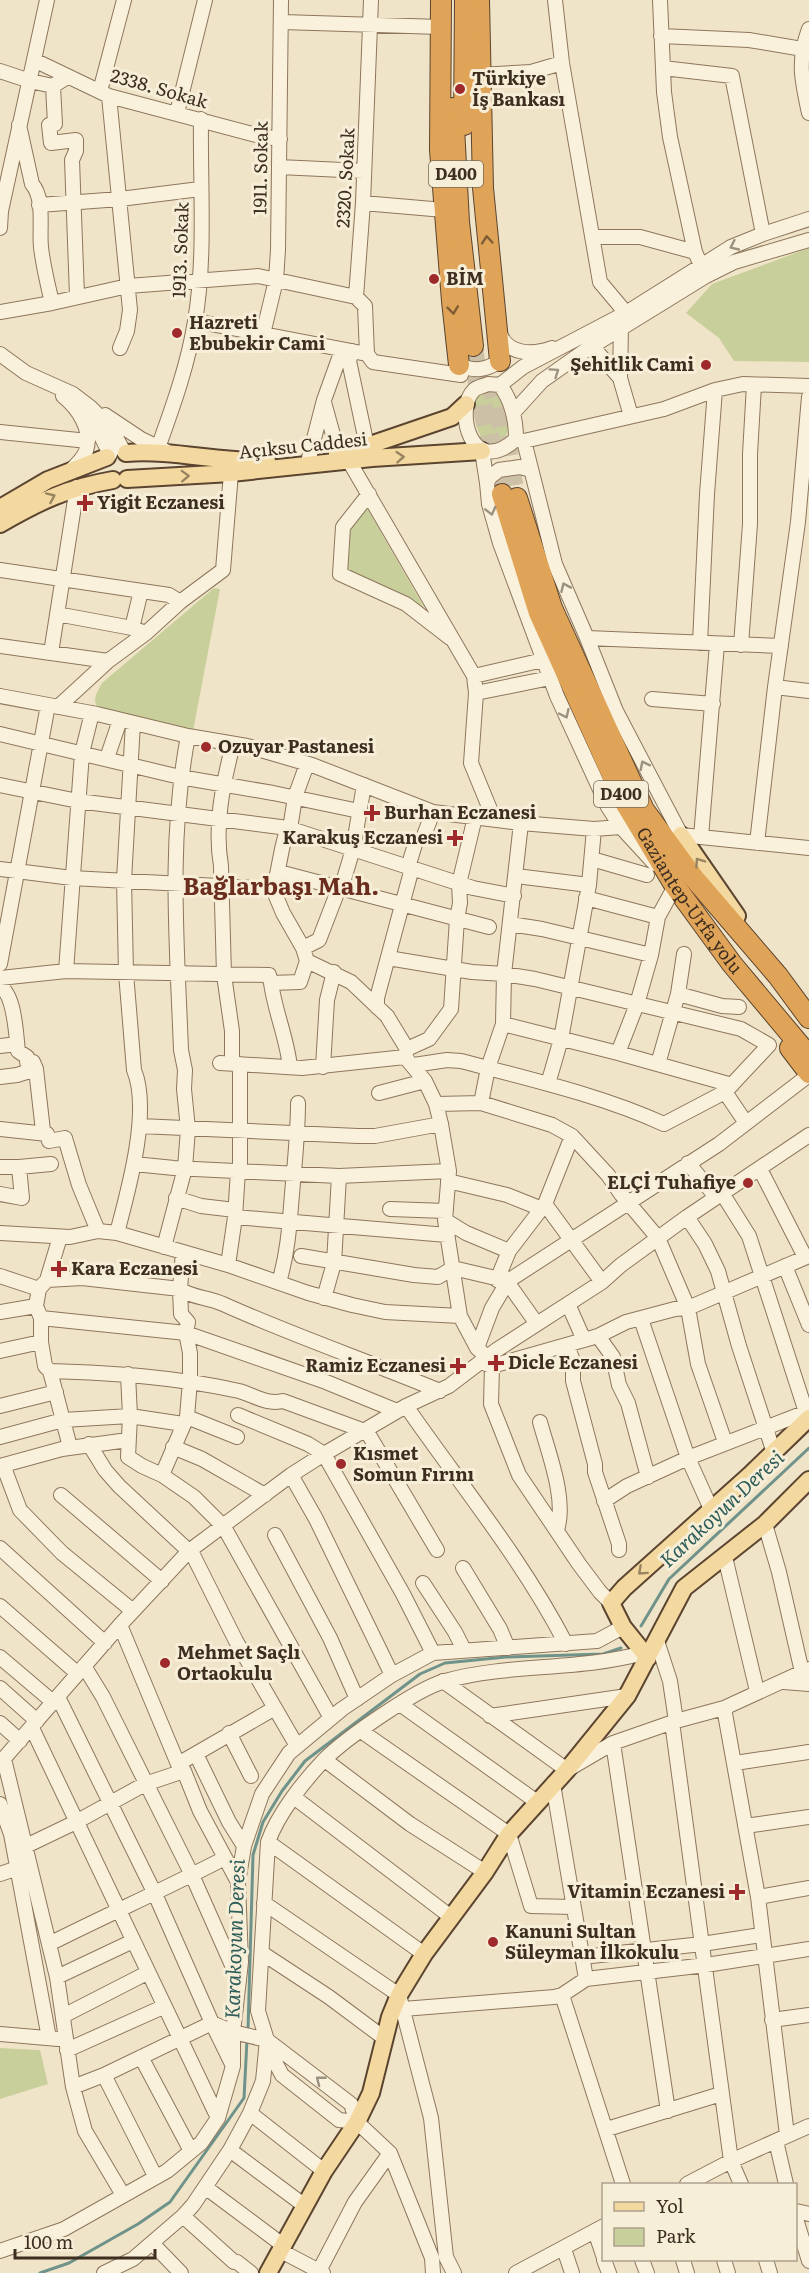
<svg xmlns="http://www.w3.org/2000/svg" width="809" height="2273" font-family="Literata,serif">
<style>
.green{fill:#c9cf9b}
.lines{fill:none;stroke-linecap:round;stroke-linejoin:round}
.stream{stroke:#6f938a;stroke-width:3}
.highway-tunnel{stroke:#ccc0a6;stroke-width:20;stroke-dasharray:20 10;stroke-linecap:butt}
.minor-casing{stroke:#8d765c;stroke-width:16}
.major-casing{stroke:#5b4430;stroke-width:20}
.highway-casing{stroke:#5b4430;stroke-width:22}
.minor{stroke:#faf1dc;stroke-width:14}
.major{stroke:#f3d9a0;stroke-width:16}
.highway{stroke:#e0a458;stroke-width:20}
.oneway{stroke:#7e5d36}
.oneway2{stroke:#9c907e}
.oneway3{stroke:#988460}
.poi-dot{fill:#9e2a2b;stroke:#f7eed8;stroke-width:2}
.labels{text-anchor:middle;stroke-width:6;stroke-linejoin:round;paint-order:stroke}
.shield{fill:#f7eed8;stroke:#756857;stroke-width:1.5}
.shield-label{font-size:16px;font-weight:bold;fill:#3d2e20}
.poi-label{font-size:18px;font-weight:bold;fill:#3d2e20;stroke:#f7eed8;text-anchor:start}
.street-label{font-size:18px;fill:#3d2e20;stroke:#f7eed8}
.water-label{font-size:20px;font-style:italic;fill:#2f5d5a;stroke:#f7eed8}
.district-label{font-size:24px;font-weight:bold;fill:#6b2e1e;stroke:#f7eed8}
</style>
<rect width="100%" height="100%" fill="#f0e4c8"/>
<path class="green" d="M 809,248 L 809,362 L 734,361 L 719,338 L 686,313 L 712,284 Z
M 482,393 L 497,396 C 512,413 516,454 482,439 C 475,425 468,405 482,393 Z
M 367,508 L 425,609 L 422,614 L 347,574 L 347,528 Z
M 214,588 L 220,589 L 193,731 L 100,711 C 91,701 96,694 102,683 Z
M 0,2048 L 40,2050 L 48,2084 L 0,2099 Z"/>
<g class="lines">
<path class="stream" d="M 641,1626 L 669,1579 L 809,1448
M 248,2030 L 253,1855 L 263,1822 L 282,1791 L 305,1761 L 420,1674 L 445,1663 L 506,1657 L 603,1654 L 621,1648
M 40,2273 L 69,2263 L 138,2224 L 170,2202 L 244,2098 L 247,2040"/>
<path class="highway-tunnel" d="M 473,346 L 479,391 L 502,494
M 490,378 L 507,447 L 514,490"/>
<g class="minor-casing">
<path id="minor" d="M 555,0 L 562,63 L 600,282 L 626,313 L 621,327 L 620,378 L 631,416
M 660,0 L 664,92 L 670,137 L 695,252 L 704,272
M 282,22 L 441,27
M 809,29 C 797,61 802,81 809,113
M 661,36 L 749,40 L 809,50
M 34,60 L 109,96 L 260,136 L 280,139
M 663,68 L 732,76 L 763,234
M 0,71 L 30,81 L 53,86
M 479,75 L 531,72 L 562,63
M 67,77 L 53,86 L 55,124 L 49,125 L 51,143 L 76,140 L 76,151 L 72,160 L 77,296
M 100,91 L 124,0
M 109,96 L 130,310 L 127,331 L 120,348
M 177,113 L 205,0
M 19,125 L 32,184 C 45,199 39,228 41,247 C 43,266 48,285 52,303 L 128,286 L 258,276 L 356,297
M 279,167 L 364,171
M 363,203 L 444,210
M 39,205 L 120,199 L 200,189
M 0,228 L 1,211 L 47,0
M 593,237 L 640,237 L 695,252
M 0,312 L 52,303
M 195,321 L 367,354 L 373,362 L 461,375
M 263,334 L 276,280 L 278,250 L 281,0
M 500,334 C 508,355 533,355 552,348
M 588,339 L 592,346 L 620,378
M 352,351 L 349,361 L 367,446
M 0,354 L 26,373 L 73,394 L 90,407 L 111,428 L 124,452
M 367,354 L 365,306 L 356,297 L 363,203 L 371,0
M 459,365 C 475,372 486,370 500,361
M 488,384 L 500,385 C 512,401 516,419 516,439 C 471,480 454,409 474,390 C 477,387 484,386 488,384 Z
M 500,385 L 523,367 L 626,313 L 731,247 L 763,234 L 809,219
M 63,396 C 78,408 93,430 86,451 C 83,459 77,464 71,470
M 324,402 L 338,453
M 513,413 L 542,381 L 586,350 L 706,276 L 734,262 L 809,240
M 90,414 L 110,454
M 105,415 L 141,439 L 166,451
M 0,432 L 88,441
M 516,439 L 524,441 L 664,409 L 715,390 L 743,384 L 809,386
M 524,441 L 555,564 L 587,638 L 616,711 L 681,835 L 809,848
M 158,448 C 173,406 188,365 195,321 C 206,257 200,185 201,119
M 482,451 L 487,483
M 309,458 L 324,400 L 342,350
M 349,461 L 474,676 L 476,693 L 471,763 L 494,819
M 531,470 L 520,467 L 499,470 L 490,477 L 487,483 L 489,504 L 500,543 L 557,696 L 608,807 L 621,827 L 655,864
M 369,494 L 343,527 L 340,574 L 406,604 L 450,638
M 0,570 L 169,595 L 180,602
M 57,614 L 132,628 L 146,633
M 132,628 L 141,591
M 587,638 L 781,646
M 700,643 L 707,494 L 715,390
M 741,645 L 750,524 L 750,454 L 754,385
M 0,646 L 108,661
M 51,653 L 77,487
M 474,676 L 543,660
M 775,687 L 809,691
M 476,693 L 550,678
M 0,696 L 97,714 L 188,736 L 247,746 L 312,765 L 433,812 L 521,823 L 594,829 L 621,827
M 652,699 L 713,704
M 58,707 L 108,661 L 146,633 L 180,602 L 223,570 L 231,473
M 0,734 L 180,777 L 273,793 L 359,811
M 107,758 L 120,720
M 0,785 L 78,801 L 288,828 L 473,888 L 514,896
M 288,828 C 280,848 280,869 273,889 L 283,913 L 303,948
M 290,829 L 295,797 L 307,764
M 701,837 L 717,644
M 757,843 L 775,687 L 798,522 L 809,397
M 592,859 L 647,875
M 0,869 L 72,878 L 273,889
M 279,872 L 489,927
M 516,876 L 589,885
M 339,888 L 319,940 L 303,948 L 307,961 L 351,982 L 387,1016 L 407,1049 L 405,1057 L 425,1081 L 436,1104 L 441,1124 L 449,1171 L 445,1220 L 460,1316
M 341,889 L 353,849 L 364,785
M 586,898 L 658,917
M 510,924 L 542,929 L 651,955
M 388,958 L 472,972 L 504,974 L 535,979 L 741,1029 L 769,1045 L 725,1092 L 664,1124 C 600,1095 529,1079 461,1061 L 447,1060 L 414,1065
M 0,964 L 48,705
M 66,971 L 82,753 L 92,713
M 0,978 L 66,971 L 269,975 L 271,983 L 300,982 L 307,961
M 271,983 C 275,1012 287,1038 290,1067
M 0,987 C 15,994 16,1036 18,1051 L 27,1057 L 27,1062 L 33,1062 L 36,1069 L 43,1131 L 47,1134 L 49,1141 L 65,1138 L 79,1185 L 98,1231
M 678,994 L 722,1006 L 739,1007
M 377,1007 L 377,998 L 412,868 L 409,864 L 416,841 L 423,838 L 433,812
M 503,1024 L 618,1053 L 732,1085
M 0,1046 L 17,1044
M 407,1049 L 429,1039 L 451,1009 L 457,919 L 460,903 L 459,884 L 475,817
M 618,1053 L 637,1004 L 651,955 L 658,917 L 675,886 L 670,881
M 220,1063 L 302,1068 L 405,1057
M 232,1064 L 232,1031 L 224,975 L 221,866 C 214,825 223,784 233,744
M 658,1064 L 678,994 L 684,954
M 323,1067 L 327,1000 L 334,972
M 0,1077 L 17,1075 L 36,1069
M 548,1084 L 561,1039 L 589,885 L 594,829
M 725,1092 L 746,1123
M 379,1093 L 425,1081
M 481,1103 L 488,1068 L 503,1024 L 504,974 L 521,823
M 436,1104 L 481,1103 L 552,1125 L 572,1136 L 608,1175 L 621,1194 L 658,1238 L 688,1308 L 698,1364 L 725,1442
M 140,1126 L 358,1136 L 375,1136 L 441,1124
M 0,1129 L 47,1134
M 688,1163 L 716,1197
M 134,1164 L 174,1168 L 339,1176 L 449,1171
M 0,1167 L 19,1167 L 22,1198 L 0,1194
M 19,1167 L 51,1164
M 760,1169 L 805,1257
M 240,1171 L 240,1064
M 448,1181 L 507,1195 L 542,1209
M 722,1193 L 749,1236 L 806,1412
M 176,1198 L 201,1206 L 235,1210
M 545,1204 L 602,1282
M 390,1209 L 446,1211
M 235,1217 L 447,1235
M 687,1217 L 705,1244 L 718,1271 L 739,1346 L 774,1453
M 445,1220 L 466,1233 L 509,1251
M 0,1233 L 70,1237 L 98,1231 L 117,1233 L 228,1265 L 308,1293 L 352,1305 L 385,1312 L 460,1316 L 477,1348 L 487,1357
M 117,1233 C 128,1191 151,1111 134,1070 L 126,973 L 124,880 L 133,723
M 164,1247 L 185,1168 L 188,1129 L 184,1089 L 185,1070 L 181,1050 C 177,943 168,841 188,736
M 301,1256 L 414,1275 L 438,1277 L 453,1268 L 508,1281
M 228,1265 L 235,1217 L 238,1171
M 785,1266 L 809,1325
M 0,1276 L 39,1289
M 503,1276 L 537,1324
M 47,1280 L 82,1278 L 180,1289 C 192,1298 208,1297 223,1304 C 294,1336 368,1361 440,1391
M 497,1280 L 509,1251 L 545,1204 L 572,1136
M 279,1282 C 290,1246 290,1210 294,1172 C 296,1149 298,1127 298,1103
M 324,1298 L 334,1263 L 339,1176
M 568,1304 L 584,1340
M 36,1306 L 41,1318 L 186,1333 L 326,1382 L 397,1411
M 0,1312 L 36,1306 L 39,1289 L 47,1280 L 60,1237
M 41,1318 L 41,1342 L 45,1366 L 50,1371 L 70,1447
M 641,1319 L 688,1458 L 711,1509
M 598,1336 L 613,1357 L 619,1385 L 628,1403 L 648,1477
M 567,1345 L 573,1361 L 573,1381 L 595,1464 L 595,1472 L 619,1544 L 619,1550
M 477,1348 L 492,1308 L 508,1281 L 719,1144 L 809,1075
M 0,1351 L 41,1342
M 486,1364 L 492,1366 L 491,1404 L 519,1475 L 579,1564 L 600,1592 L 611,1603
M 492,1366 L 598,1336 L 626,1322 L 675,1309 L 688,1308 L 809,1256
M 50,1371 C 114,1373 176,1377 239,1391 C 254,1395 266,1405 283,1401 L 362,1430
M 128,1374 L 130,1416 L 128,1457 L 142,1466 L 162,1475 L 194,1497 L 224,1527 L 331,1718
M 0,1406 L 56,1392
M 406,1406 C 460,1484 522,1559 566,1644
M 238,1415 L 308,1444 L 324,1454 L 403,1594 L 433,1653
M 187,1417 L 237,1437
M 540,1422 C 548,1452 567,1499 557,1530
M 366,1430 L 437,1550
M 0,1437 L 63,1420 L 130,1416 L 183,1424
M 89,1444 L 105,1470 L 119,1486 L 193,1555 L 236,1641 L 297,1746
M 173,1447 L 202,1459 L 265,1495
M 3,1465 L 20,1510 L 62,1553 L 133,1611
M 0,1466 L 62,1449 L 128,1440
M 162,1475 L 187,1417 L 190,1381 L 190,1353 L 186,1333 L 188,1322 L 181,1314 L 180,1289 L 183,1252
M 291,1475 L 316,1519 L 392,1675
M 61,1495 L 162,1581
M 604,1501 L 627,1486 L 688,1458 L 809,1411
M 765,1524 L 779,1572 L 802,1672
M 275,1535 L 330,1638 L 357,1699
M 0,1548 L 105,1643
M 725,1557 L 757,1691
M 463,1568 L 500,1629 L 508,1648
M 423,1583 L 455,1632 L 464,1650
M 0,1606 L 77,1673
M 120,1625 L 178,1764 L 184,1771 L 200,1811 L 238,1882
M 657,1641 L 670,1681 L 676,1721
M 0,1657 L 53,1702
M 84,1666 L 103,1697 L 192,1875 L 239,1981
M 443,1681 L 567,1770 L 613,1743 L 676,1721 L 724,1708 L 809,1669
M 784,1682 L 809,1684
M 0,1688 L 37,1721
M 58,1697 L 155,1894 L 212,2023 L 232,2064
M 400,1704 L 537,1802
M 724,1708 L 758,1897 L 787,2135
M 490,1716 L 627,1696
M 672,1722 L 731,2161 L 741,2184
M 0,1723 L 20,1741
M 32,1728 L 218,2118
M 361,1731 L 509,1834 L 531,1906 L 574,1907
M 229,1733 L 251,1776
M 613,1743 L 668,2111
M 196,1754 L 229,1822 L 244,1846
M 4,1759 L 57,1977 L 73,2087 L 85,2131 L 123,2195
M 325,1760 L 410,1824 L 485,1872
M 0,1763 L 120,1625 L 189,1551 L 291,1475 L 324,1454 L 406,1406 L 449,1386 L 495,1351 L 602,1282 L 621,1265 L 687,1217 L 809,1135
M 735,1763 L 809,1752
M 178,1764 L 275,1708
M 553,1784 L 586,1979
M 295,1798 L 451,1917
M 0,1804 L 11,1834 L 49,2038
M 745,1826 L 809,1817
M 268,1842 L 424,1954
M 26,1846 L 76,1822 L 145,1784 L 184,1771
M 0,1874 L 18,1868
M 758,1897 L 809,1888
M 264,1903 L 399,1995 L 431,2118 L 446,2257 L 454,2273
M 49,1944 C 107,1915 167,1888 225,1858
M 262,1953 L 329,1997 L 384,2038
M 582,1957 L 702,1944 L 761,1935
M 57,1977 L 133,1941
M 562,1995 L 623,2184
M 403,2009 L 554,1997 L 562,1995 L 586,1979 L 706,1965 L 809,1949
M 63,2016 L 147,1973
M 772,2020 L 809,2015
M 0,2034 L 58,2039
M 267,2047 L 282,2075 L 339,2120 L 357,2122
M 67,2050 L 163,2007
M 141,2057 L 191,2151
M 104,2075 L 155,2176
M 73,2087 L 104,2075 L 212,2023 L 233,2032 L 267,2040 L 351,2104 L 357,2122 L 390,2153 L 432,2258 L 433,2273
M 250,2113 L 324,2171
M 607,2129 L 721,2094
M 776,2141 L 786,2184
M 230,2150 L 305,2206
M 687,2184 L 731,2161 L 809,2126
M 205,2187 L 284,2246
M 796,2211 L 809,2214
M 183,2216 L 234,2262 L 237,2262 L 251,2273
M 796,2219 L 809,2261
M 595,2231 L 604,2258
M 152,2243 L 181,2273
M 564,2249 L 572,2273
M 0,2251 L 64,2229 L 167,2171 L 201,2143 L 218,2118 L 233,2066 L 233,2032 L 241,1962 L 238,1882 L 244,1846 L 262,1794 L 289,1753 L 342,1709 L 392,1675 L 433,1653 L 597,1641 L 623,1627
M 281,2251 L 323,2273
M 604,2260 L 609,2273
M 642,2260 L 647,2273
M 683,2260 L 687,2273
M 724,2260 L 728,2273
M 766,2260 L 770,2273
M 319,2271 L 355,2202 L 390,2153
M 104,2273 L 133,2259 L 183,2216 L 193,2205 L 230,2150 L 250,2113 L 263,2081 L 267,2040 L 258,2011 L 268,1842 C 278,1814 303,1782 324,1760 C 346,1738 416,1689 445,1681 C 510,1663 579,1671 643,1653
M 516,2273 L 604,2226"/>
</g>
<g class="major-casing">
<path id="major" d="M 126,453 C 173,449 220,463 267,461
M 337,453 L 367,446 L 452,417 L 466,404
M 127,479 L 231,473 L 372,458 L 482,451
M 0,508 L 48,480 L 107,457
M 0,524 C 40,501 67,488 113,480
M 681,835 L 737,916
M 648,1658 L 623,1627 L 611,1603 L 624,1588 L 750,1475 L 809,1418
M 268,2273 L 324,2171 L 357,2122 L 371,2093 L 390,2017 L 399,1995 L 424,1954 L 485,1872 L 509,1834 L 567,1770 L 627,1696 L 684,1588 L 765,1524 L 809,1480"/>
</g>
<g class="highway-casing">
<g id="highway">
<path d="M 441,0 L 440,150 L 452,301 L 459,365"/>
<path d="M 479,0 L 483,188 L 500,361"/>
<path d="M 453,108 L 459,222 L 473,346"/>
<path d="M 464,125 L 465,0"/>
<path id="s1" d="M 502,494 L 539,613 L 623,799 L 675,886 L 732,964 L 809,1056"/>
<path d="M 517,498 L 552,608 L 644,810 L 693,877 L 778,976 L 809,1018"/>
<path d="M 790,1048 L 809,1073"/>
</g>
</g>
<use href="#minor" class="minor"/>
<use href="#major" class="major"/>
<use href="#highway" class="highway"/>
</g>
<defs><path id="oneway-chevron" d="M-2-3.5L2.5 0L-2 3.5" fill="none" stroke-width="1.6" stroke-linecap="round" stroke-linejoin="round" transform="scale(1.5)"/></defs>
<g class="oneway">
<use href="#oneway-chevron" transform="translate(487 240) rotate(-95)"/>
<use href="#oneway-chevron" transform="translate(453 310) rotate(83)"/>
</g>
<g class="oneway2">
<use href="#oneway-chevron" transform="translate(734 246) rotate(155)"/>
<use href="#oneway-chevron" transform="translate(555 372) rotate(-35)"/>
<use href="#oneway-chevron" transform="translate(491 511) rotate(76)"/>
<use href="#oneway-chevron" transform="translate(565 587) rotate(-114)"/>
<use href="#oneway-chevron" transform="translate(565 714) rotate(65)"/>
<use href="#oneway-chevron" transform="translate(644 765) rotate(-117)"/>
<use href="#oneway-chevron" transform="translate(320 2080) rotate(-142)"/>
</g>
<g class="oneway3">
<use href="#oneway-chevron" transform="translate(400 457) rotate(-4)"/>
<use href="#oneway-chevron" transform="translate(185 476) rotate(-2)"/>
<use href="#oneway-chevron" transform="translate(51 497) rotate(-24)"/>
<use href="#oneway-chevron" transform="translate(699 862) rotate(-125)"/>
<use href="#oneway-chevron" transform="translate(642 1571) rotate(138)"/>
</g>
<g class="poi-dot">
<circle cx="460" cy="89" r="6"/>
<circle cx="434" cy="279" r="6"/>
<circle cx="177" cy="333" r="6"/>
<circle cx="706" cy="365" r="6"/>
<path d="M82 494h6v6h6v6h-6v6h-6v-6h-6v-6h6z"/>
<circle cx="206" cy="747" r="6"/>
<path d="M369 804h6v6h6v6h-6v6h-6v-6h-6v-6h6z"/>
<path d="M452 829h6v6h6v6h-6v6h-6v-6h-6v-6h6z"/>
<circle cx="748" cy="1183" r="6"/>
<path d="M56 1260h6v6h6v6h-6v6h-6v-6h-6v-6h6z"/>
<path d="M493 1354h6v6h6v6h-6v6h-6v-6h-6v-6h6z"/>
<path d="M455 1357h6v6h6v6h-6v6h-6v-6h-6v-6h6z"/>
<circle cx="341" cy="1464" r="6"/>
<circle cx="165" cy="1663" r="6"/>
<path d="M734 1883h6v6h6v6h-6v6h-6v-6h-6v-6h6z"/>
<circle cx="493" cy="1942" r="6"/>
</g>
<g class="labels">
<g class="shield">
<rect x="429" y="161" width="54" height="26" rx="4.5"/>
<rect x="594" y="781" width="54" height="26" rx="4.5"/>
</g>
<g class="shield-label">
<text x="456" y="180">D400</text>
<text x="621" y="800">D400</text>
</g>
<g class="poi-label">
<text x="472" y="85">Türkiye<tspan x="472" dy="21">İş Bankası</tspan></text>
<text x="446" y="285">BİM</text>
<text x="189" y="329">Hazreti<tspan x="189" dy="21">Ebubekir Cami</tspan></text>
<text x="694" y="371" text-anchor="end">Şehitlik Cami</text>
<text x="97" y="509">Yigit Eczanesi</text>
<text x="218" y="753">Ozuyar Pastanesi</text>
<text x="384" y="819">Burhan Eczanesi</text>
<text x="443" y="844" text-anchor="end">Karakuş Eczanesi</text>
<text x="736" y="1189" text-anchor="end">ELÇİ Tuhafiye</text>
<text x="71" y="1275">Kara Eczanesi</text>
<text x="508" y="1369">Dicle Eczanesi</text>
<text x="446" y="1372" text-anchor="end">Ramiz Eczanesi</text>
<text x="353" y="1460">Kısmet<tspan x="353" dy="21">Somun Fırını</tspan></text>
<text x="177" y="1659">Mehmet Saçlı<tspan x="177" dy="21">Ortaokulu</tspan></text>
<text x="725" y="1898" text-anchor="end">Vitamin Eczanesi</text>
<text x="505" y="1938">Kanuni Sultan<tspan x="505" dy="21">Süleyman İlkokulu</tspan></text>
</g>
<g class="street-label">
<text transform="translate(159 89) rotate(16)" y="6">2338. Sokak</text>
<text transform="translate(261 168) rotate(-89)" y="6">1911. Sokak</text>
<text transform="translate(346 178) rotate(-87)" y="6">2320. Sokak</text>
<text transform="translate(181 250) rotate(-88)" y="6">1913. Sokak</text>
<text transform="translate(303 446) rotate(-6)" y="6">Açıksu Caddesi</text>
<text dy="6" stroke="none"><textPath href="#s1" startOffset="450">Gaziantep-Urfa yolu</textPath></text>
</g>
<g class="water-label">
<text transform="translate(722 1509) rotate(-43)" y="7">Karakoyun Deresi</text>
<text transform="translate(235 1939) rotate(-88)" y="7">Karakoyun Deresi</text>
</g>
<g class="district-label">
<text x="281" y="895">Bağlarbaşı Mah.</text>
</g>
</g>
<rect x="602" y="2183" width="195" height="78" fill="#f7eed8" stroke="#ada18e" stroke-width="1.5"/>
<rect x="614" y="2202" width="30" height="9" fill="#f3d9a0" stroke="#ada18e" stroke-width="1.5"/>
<text x="656" y="2213" font-size="18" fill="#3d2e20">Yol</text>
<rect x="614" y="2228" width="30" height="18" fill="#c9cf9b" stroke="#ada18e" stroke-width="1.5"/>
<text x="656" y="2243" font-size="18" fill="#3d2e20">Park</text>
<path d="M15 2249v9h140v-9" fill="none" stroke="#3d2e20" stroke-width="3"/>
<text x="24" y="2249" font-size="18" fill="#3d2e20" stroke="#f7eed8" stroke-width="4.5" paint-order="stroke">100 m</text>
</svg>
